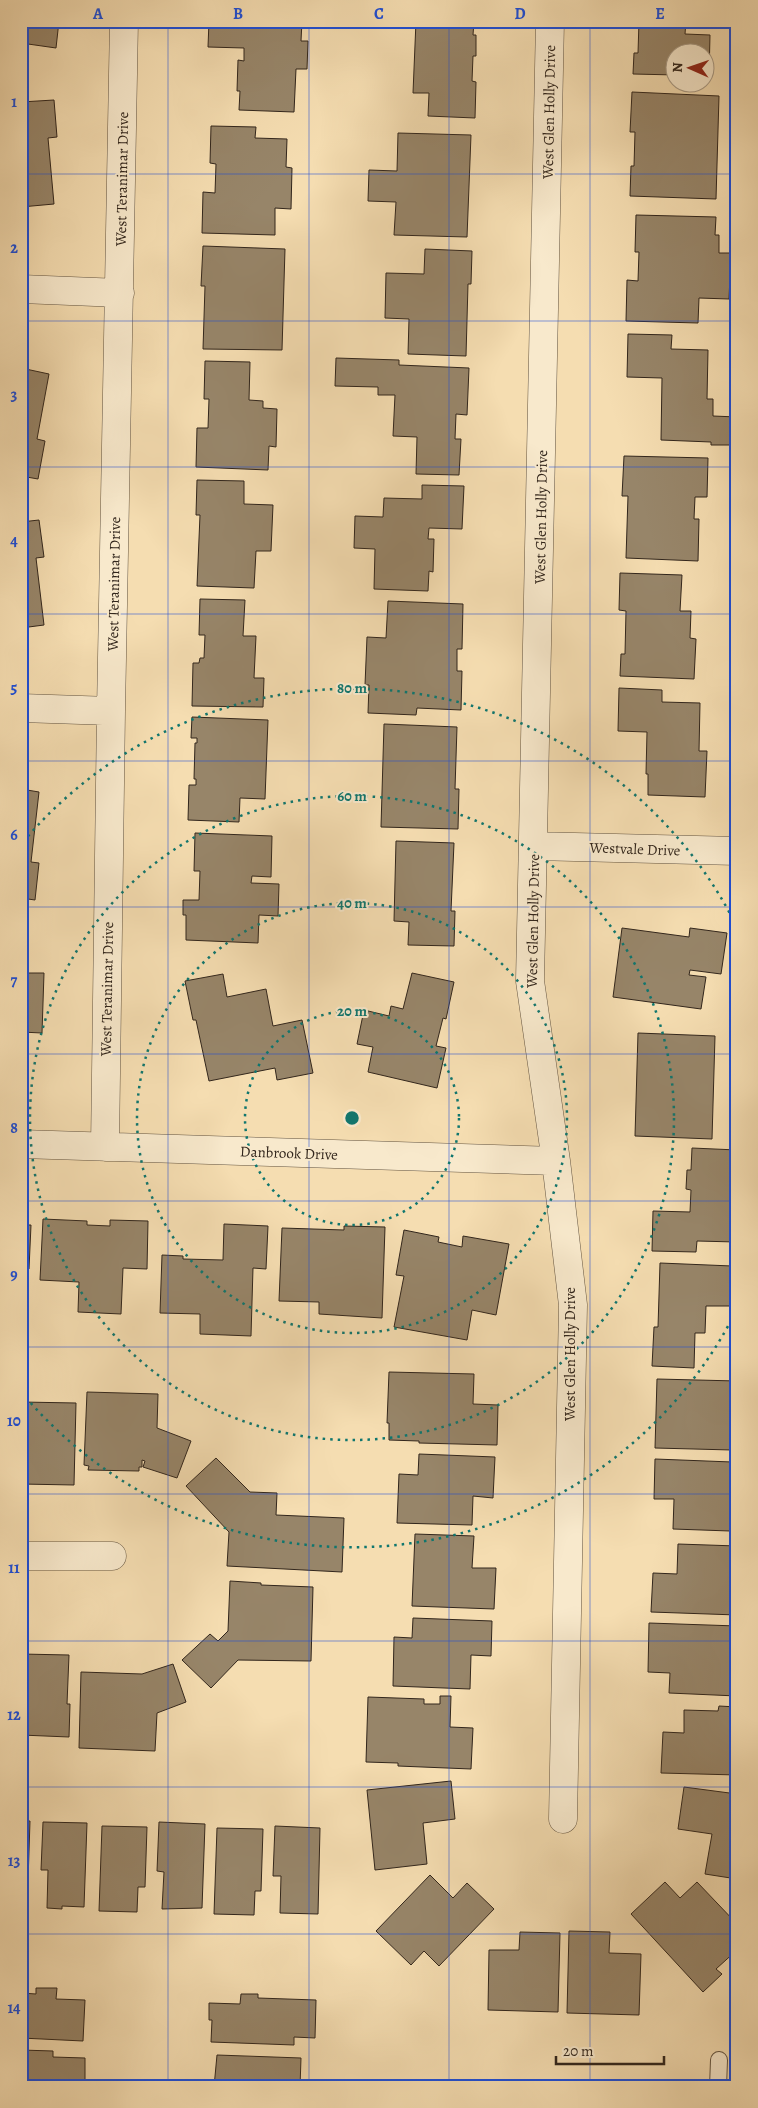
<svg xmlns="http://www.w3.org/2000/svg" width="758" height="2108" font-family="Alegreya,serif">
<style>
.building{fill:#978569;stroke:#32261c}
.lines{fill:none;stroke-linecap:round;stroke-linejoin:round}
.lane-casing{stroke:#635441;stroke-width:18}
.street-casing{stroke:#635441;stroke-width:29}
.lane{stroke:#f8e9cc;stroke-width:16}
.street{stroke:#f8e9cc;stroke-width:28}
.grid{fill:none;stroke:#1d4ed8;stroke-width:1;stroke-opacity:0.55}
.ring{fill:none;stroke:#0f766e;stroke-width:2.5;stroke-dasharray:2.5 5}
.labels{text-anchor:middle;stroke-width:4;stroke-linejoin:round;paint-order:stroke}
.street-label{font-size:15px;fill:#32261c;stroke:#f8e9cc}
.centre{fill:#0f766e;stroke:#f8e9cc;stroke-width:2.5}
.ring-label{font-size:15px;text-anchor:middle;font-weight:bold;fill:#0f766e;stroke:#f8e9cc;stroke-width:4;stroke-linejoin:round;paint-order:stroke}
.neatline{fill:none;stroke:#1d4ed8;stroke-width:2}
.grid-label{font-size:16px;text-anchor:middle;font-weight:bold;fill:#1d4ed8}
</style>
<rect width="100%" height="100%" fill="#f5ddb1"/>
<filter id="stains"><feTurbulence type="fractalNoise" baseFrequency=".004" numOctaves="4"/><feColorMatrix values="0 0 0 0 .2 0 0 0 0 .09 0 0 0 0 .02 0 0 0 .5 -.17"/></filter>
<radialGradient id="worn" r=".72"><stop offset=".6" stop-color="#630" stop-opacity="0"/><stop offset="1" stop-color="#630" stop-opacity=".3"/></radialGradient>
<path class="building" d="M 21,21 L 59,21 L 56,48 L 21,43 Z
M 209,21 L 302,21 L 301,41 L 308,41 L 307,69 L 296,69 L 294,112 L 239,110 L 240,91 L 237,91 L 238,60 L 244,61 L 244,48 L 208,47 Z
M 416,21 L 474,21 L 473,35 L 476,35 L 476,56 L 473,56 L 472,81 L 476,82 L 475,118 L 428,116 L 429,93 L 413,93 Z
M 639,21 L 686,21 L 685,34 L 710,35 L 709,77 L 706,77 L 706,52 L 676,52 L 676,75 L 633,74 L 634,53 L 638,53 Z
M 632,92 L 719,96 L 716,199 L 630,196 L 631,166 L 634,166 L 635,132 L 630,132 Z
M 54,100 L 57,137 L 48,138 L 54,204 L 21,207 L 21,102 Z
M 211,126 L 256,127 L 255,138 L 287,139 L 286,167 L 292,168 L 291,209 L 275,208 L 275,235 L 202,233 L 203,192 L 215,193 L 216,164 L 210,163 Z
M 398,133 L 471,135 L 467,237 L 394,235 L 396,202 L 368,201 L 369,170 L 397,171 Z
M 636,215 L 716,217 L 715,235 L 719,235 L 719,253 L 731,253 L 729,299 L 699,298 L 698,323 L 626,321 L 627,280 L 638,281 L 639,252 L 635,252 Z
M 203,246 L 285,249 L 282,350 L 203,349 L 205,286 L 201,286 Z
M 425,249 L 472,251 L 471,284 L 468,284 L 466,356 L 408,354 L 409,319 L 385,318 L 386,273 L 424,274 Z
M 628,334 L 672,335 L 671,349 L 708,350 L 707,399 L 713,399 L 713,416 L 737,417 L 737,445 L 711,445 L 711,442 L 661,440 L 662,378 L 627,377 Z
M 336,358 L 399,360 L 399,365 L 469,368 L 467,415 L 456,414 L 455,439 L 461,439 L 459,475 L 416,474 L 417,437 L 393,436 L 395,395 L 378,395 L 378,387 L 335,386 Z
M 205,361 L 250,362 L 249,400 L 263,401 L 263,408 L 277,409 L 276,447 L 269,446 L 268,470 L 196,467 L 197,428 L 208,428 L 209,399 L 204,399 Z
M 21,368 L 49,374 L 37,439 L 45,441 L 38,479 L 21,476 Z
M 624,456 L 708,458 L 707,497 L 695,497 L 694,519 L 699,519 L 698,561 L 626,558 L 628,496 L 622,496 Z
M 197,480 L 244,481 L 244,504 L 273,505 L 271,551 L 256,551 L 254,588 L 197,586 L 200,515 L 196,515 Z
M 422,485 L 464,486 L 462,529 L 429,528 L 428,539 L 434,539 L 433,572 L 429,571 L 428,591 L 374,589 L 375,549 L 354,548 L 355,516 L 383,517 L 384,498 L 422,499 Z
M 39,520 L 44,557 L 36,558 L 44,625 L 21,628 L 21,522 Z
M 620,573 L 682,575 L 680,611 L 691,611 L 690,638 L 696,639 L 694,679 L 620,676 L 621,654 L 625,654 L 626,611 L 619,610 Z
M 200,599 L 245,600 L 243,636 L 256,636 L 254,678 L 264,678 L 263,707 L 192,706 L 193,663 L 199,663 L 200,658 L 204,658 L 205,635 L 199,635 Z
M 388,601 L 463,604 L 462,649 L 457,649 L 457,671 L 462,671 L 461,710 L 417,708 L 416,715 L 368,713 L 369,685 L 365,685 L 367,637 L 386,638 Z
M 619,688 L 662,690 L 662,702 L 700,703 L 699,751 L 707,751 L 705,797 L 648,795 L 648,774 L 646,774 L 647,732 L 618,731 Z
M 192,717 L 268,720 L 265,799 L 240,798 L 239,822 L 188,820 L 189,785 L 196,785 L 196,779 L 194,779 L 195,743 L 197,743 L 197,738 L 191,738 Z
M 384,724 L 457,727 L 455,789 L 459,789 L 458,829 L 381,827 Z
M 21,789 L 39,792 L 31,862 L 39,863 L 35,900 L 21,898 Z
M 195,833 L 272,836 L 271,877 L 252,876 L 251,883 L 279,884 L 278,916 L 259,915 L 258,943 L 186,940 L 186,915 L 183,915 L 183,900 L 199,900 L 200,871 L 194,871 Z
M 396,841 L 454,843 L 451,911 L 455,911 L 454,946 L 408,945 L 409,922 L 394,921 Z
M 622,928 L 689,937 L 690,928 L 727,933 L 721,974 L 690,970 L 689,975 L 706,977 L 701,1009 L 613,997 Z
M 21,973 L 44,973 L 42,1033 L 21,1032 Z
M 412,973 L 454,982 L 446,1019 L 443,1018 L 436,1046 L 446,1048 L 437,1088 L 368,1072 L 373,1047 L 357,1044 L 364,1010 L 389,1016 L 391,1006 L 403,1009 Z
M 223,974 L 227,997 L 266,989 L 273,1026 L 302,1020 L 313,1073 L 277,1080 L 275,1068 L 209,1081 L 196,1020 L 193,1020 L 185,981 Z
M 638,1033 L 715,1036 L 712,1139 L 635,1136 Z
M 692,1148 L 737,1150 L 736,1242 L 697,1241 L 696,1252 L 652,1251 L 653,1211 L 690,1212 L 691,1190 L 686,1189 L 687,1170 L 691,1170 Z
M 43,1219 L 87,1221 L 87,1225 L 110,1226 L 110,1220 L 148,1221 L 147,1269 L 123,1268 L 121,1314 L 78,1312 L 79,1282 L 40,1280 Z
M 224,1224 L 268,1226 L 266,1269 L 253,1268 L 251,1336 L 200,1334 L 200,1314 L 160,1313 L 162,1255 L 183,1256 L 183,1259 L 223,1260 Z
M 21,1225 L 31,1225 L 29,1269 L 21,1269 Z
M 344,1226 L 385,1227 L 382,1318 L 319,1314 L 319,1302 L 279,1301 L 282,1228 L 344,1230 Z
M 404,1230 L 439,1237 L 438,1242 L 462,1247 L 463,1236 L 509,1244 L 496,1315 L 472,1310 L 467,1340 L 394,1327 L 404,1276 L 396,1275 Z
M 660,1263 L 732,1266 L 730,1306 L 706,1306 L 705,1333 L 695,1333 L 694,1368 L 652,1366 L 654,1327 L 658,1327 Z
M 389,1372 L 474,1374 L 473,1404 L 498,1405 L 497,1445 L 419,1443 L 419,1441 L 389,1440 L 389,1423 L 387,1423 Z
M 657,1379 L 737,1381 L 737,1428 L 733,1428 L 732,1450 L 655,1448 Z
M 87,1392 L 158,1394 L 157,1428 L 191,1441 L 177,1478 L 143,1467 L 145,1461 L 142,1460 L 142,1467 L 139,1467 L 139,1471 L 88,1470 L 89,1466 L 84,1465 Z
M 22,1402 L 76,1403 L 74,1485 L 21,1484 Z
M 419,1454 L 495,1457 L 493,1498 L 473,1496 L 472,1525 L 397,1523 L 399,1474 L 418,1475 Z
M 216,1458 L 250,1492 L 277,1493 L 276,1515 L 344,1518 L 342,1572 L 227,1566 L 229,1532 L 186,1486 Z
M 655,1459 L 732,1462 L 730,1531 L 673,1529 L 674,1499 L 654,1499 Z
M 415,1534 L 474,1536 L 472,1568 L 496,1568 L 494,1609 L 412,1606 Z
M 678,1544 L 737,1546 L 737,1615 L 651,1612 L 653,1573 L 677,1574 Z
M 230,1581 L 261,1583 L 261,1585 L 313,1587 L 311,1661 L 238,1660 L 211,1688 L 182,1660 L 210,1634 L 218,1641 L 228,1631 Z
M 413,1618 L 492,1621 L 491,1656 L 471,1655 L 470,1689 L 393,1686 L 394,1637 L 412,1638 Z
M 649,1623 L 737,1626 L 737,1696 L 669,1693 L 670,1673 L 648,1672 Z
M 21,1654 L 69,1655 L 67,1704 L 70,1704 L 69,1737 L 21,1735 Z
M 173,1664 L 186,1702 L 157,1713 L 155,1751 L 79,1748 L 81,1672 L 142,1674 Z
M 440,1696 L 451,1696 L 450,1727 L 473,1728 L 471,1769 L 398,1766 L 398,1763 L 366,1762 L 368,1697 L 424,1699 L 424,1704 L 440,1704 Z
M 719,1706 L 737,1707 L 737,1775 L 661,1773 L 663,1732 L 684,1733 L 684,1710 L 718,1711 Z
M 451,1781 L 455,1819 L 423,1823 L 427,1864 L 375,1870 L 367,1790 Z
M 684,1787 L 737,1794 L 737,1879 L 705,1874 L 712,1834 L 678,1829 Z
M 21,1794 L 27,1794 L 26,1821 L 30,1821 L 28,1881 L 22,1881 L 21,1890 Z
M 43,1822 L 87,1823 L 84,1907 L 62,1906 L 62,1909 L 47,1908 L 48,1870 L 41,1870 Z
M 159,1822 L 205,1824 L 202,1908 L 162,1909 L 164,1872 L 157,1871 Z
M 102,1826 L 147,1827 L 145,1887 L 138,1887 L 137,1912 L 99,1911 Z
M 275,1826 L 320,1828 L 318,1914 L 280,1913 L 281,1876 L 273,1876 Z
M 217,1828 L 263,1829 L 261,1891 L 255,1891 L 254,1915 L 214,1914 Z
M 430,1875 L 453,1898 L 467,1883 L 494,1909 L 439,1966 L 424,1951 L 411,1965 L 376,1931 Z
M 665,1882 L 680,1898 L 697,1882 L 737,1924 L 737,1950 L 716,1969 L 722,1974 L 703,1992 L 631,1914 Z
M 569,1931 L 610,1932 L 609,1953 L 641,1954 L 639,2015 L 567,2013 Z
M 520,1932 L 560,1933 L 558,2012 L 488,2010 L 489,1950 L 519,1950 Z
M 36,1988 L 57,1988 L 56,1999 L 85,2000 L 83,2041 L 21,2038 L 21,1993 L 36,1994 Z
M 241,1994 L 258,1994 L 258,1998 L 316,2000 L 315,2038 L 294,2037 L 294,2045 L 211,2042 L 212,2020 L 209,2020 L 209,2003 L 240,2004 Z
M 21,2050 L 53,2051 L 53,2057 L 85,2058 L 85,2087 L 21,2087 Z
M 217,2055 L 301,2058 L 300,2087 L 214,2087 Z
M 515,2082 L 550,2083 L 550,2087 L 515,2087 Z"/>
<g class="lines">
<g class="lane-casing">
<path id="lane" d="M 718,2087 L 719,2060"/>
</g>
<g class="street-casing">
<path id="street" d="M 550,21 L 530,981 L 556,1161 L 573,1305 L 563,1819
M 21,289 L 120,293
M 21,708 L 111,711
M 534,846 L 737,851
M 21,1144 L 556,1161
M 105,1147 L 111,711 L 124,21
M 21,1556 L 112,1556"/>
</g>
<use href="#lane" class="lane"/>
<use href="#street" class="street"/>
</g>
<path class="grid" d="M 168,21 L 168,2087M 309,21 L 309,2087M 449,21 L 449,2087M 590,21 L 590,2087M 21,174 L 737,174M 21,321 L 737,321M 21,467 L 737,467M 21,614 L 737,614M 21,761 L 737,761M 21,907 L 737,907M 21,1054 L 737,1054M 21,1201 L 737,1201M 21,1347 L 737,1347M 21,1494 L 737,1494M 21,1641 L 737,1641M 21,1787 L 737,1787M 21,1934 L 737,1934"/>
<g class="ring">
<circle cx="352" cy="1118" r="107"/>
<circle cx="352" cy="1118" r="215"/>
<circle cx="352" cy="1118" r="322"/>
<path d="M735 1313A430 430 0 0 1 23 1394M23 842A430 430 0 0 1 735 923"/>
</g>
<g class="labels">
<g class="street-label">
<text transform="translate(549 112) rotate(-89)" y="5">West Glen Holly Drive</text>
<text transform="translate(122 179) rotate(-89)" y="5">West Teranimar Drive</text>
<text transform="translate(541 517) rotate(-89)" y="5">West Glen Holly Drive</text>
<text transform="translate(114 584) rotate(-89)" y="5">West Teranimar Drive</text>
<text transform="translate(635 849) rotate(2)" y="5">Westvale Drive</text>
<text transform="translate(533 921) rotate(-89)" y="5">West Glen Holly Drive</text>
<text transform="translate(107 989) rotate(-89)" y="5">West Teranimar Drive</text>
<text transform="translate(289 1153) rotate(2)" y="5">Danbrook Drive</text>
<text transform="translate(570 1354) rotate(-90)" y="5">West Glen Holly Drive</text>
</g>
</g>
<circle cx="352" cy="1118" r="8" class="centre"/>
<g class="ring-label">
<text x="352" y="693">80 m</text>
<text x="352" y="801">60 m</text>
<text x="352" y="908">40 m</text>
<text x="352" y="1016">20 m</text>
</g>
<rect width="758" height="2108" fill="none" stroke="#f5ddb1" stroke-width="55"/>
<g transform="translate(690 68) rotate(272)"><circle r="24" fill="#f8e9cc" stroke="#a99b86"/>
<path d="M0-4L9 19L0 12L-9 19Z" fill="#8f2418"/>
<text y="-8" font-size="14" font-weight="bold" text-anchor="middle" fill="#32261c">N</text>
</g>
<path d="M556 2056v8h108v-8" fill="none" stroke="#32261c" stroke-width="2.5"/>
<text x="563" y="2056" font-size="15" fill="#32261c" stroke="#f8e9cc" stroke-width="4" paint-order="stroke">20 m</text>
<rect x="28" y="28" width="702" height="2052" class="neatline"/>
<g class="grid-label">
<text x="98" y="19">A</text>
<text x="238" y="19">B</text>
<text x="379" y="19">C</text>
<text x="520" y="19">D</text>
<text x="660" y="19">E</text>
<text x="14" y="107">1</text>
<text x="14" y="253">2</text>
<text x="14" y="400">3</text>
<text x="14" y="546">4</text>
<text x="14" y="693">5</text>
<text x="14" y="840">6</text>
<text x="14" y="986">7</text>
<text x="14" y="1133">8</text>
<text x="14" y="1280">9</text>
<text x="14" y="1426">10</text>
<text x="14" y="1573">11</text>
<text x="14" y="1720">12</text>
<text x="14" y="1866">13</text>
<text x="14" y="2013">14</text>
</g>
<rect width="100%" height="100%" filter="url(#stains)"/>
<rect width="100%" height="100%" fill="url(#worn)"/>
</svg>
